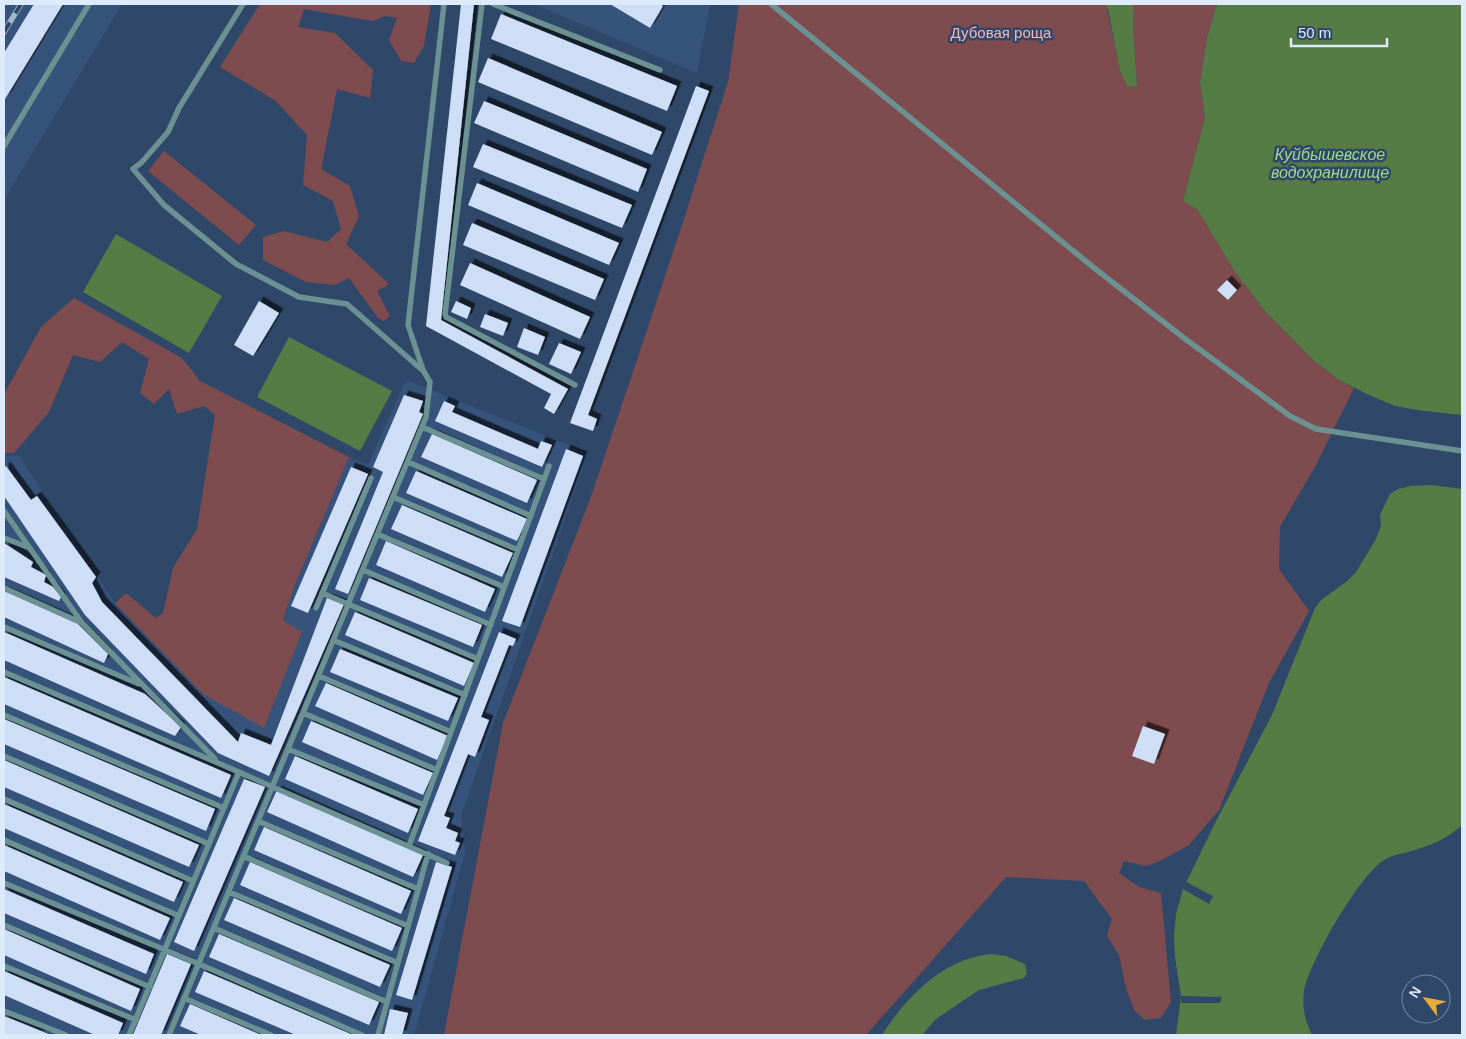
<svg xmlns="http://www.w3.org/2000/svg" width="1466" height="1039" font-family="Arial,sans-serif">
<style>
.built{fill:#35537b}
.green{fill:#7e4c4e}
.water{fill:#547c44}
.pier{fill:#2f486a}
.building{fill:#cddef6;filter:url(#shadow)}
.lines{fill:none;stroke-linecap:round;stroke-linejoin:round}
.lane{stroke:#6b9192;stroke-width:5.5}
.rail-casing{stroke:#a4b5cc;stroke-width:5.5}
.rail{stroke:#2f486a;stroke-width:4;stroke-dasharray:11;stroke-linecap:butt}
.labels{text-anchor:middle;stroke-width:5;stroke-linejoin:round;paint-order:stroke}
.park-label{font-size:15px;fill:#f4b5b7;stroke:#2f486a}
.water-label{font-size:16px;font-style:italic;fill:#9fd887;stroke:#2f486a}
</style>
<defs>
<filter id="shadow"><feDropShadow dx="4.5" dy="-4.5" stdDeviation="0" flood-color="#0009"/></filter>
</defs>
<rect width="100%" height="100%" fill="#2f486a"/>
<path class="built" d="M 4,4 L 122,4 L 4,200 Z
M 534,4 L 710,4 L 697,73 Z
M 406,380 L 588,453 L 461,816 L 465,853 L 414,1035 L 4,1035 L 4,455 L 19,456 L 115,603 L 203,694 L 283,621 L 296,582 L 349,457 L 368,465 Z"/>
<path class="green" d="M 260,4 L 431,4 L 424,46 L 414,63 L 401,61 L 389,40 L 397,18 L 385,16 L 372,21 L 304,9 L 298,27 L 335,33 L 373,70 L 370,98 L 337,89 L 321,169 L 350,186 L 359,216 L 346,244 L 389,284 L 377,291 L 390,316 L 384,321 L 378,318 L 349,278 L 335,285 L 306,282 L 263,260 L 263,237 L 284,231 L 327,242 L 341,229 L 333,201 L 303,185 L 307,135 L 276,101 L 220,67 Z
M 739,4 L 1104,4 L 1107,8 L 1120,71 L 1129,87 L 1137,86 L 1133,25 L 1134,4 L 1217,4 L 1207,38 L 1200,82 L 1205,117 L 1183,201 L 1197,209 L 1235,272 L 1265,311 L 1313,360 L 1339,380 L 1354,388 L 1316,465 L 1280,527 L 1279,569 L 1309,611 L 1269,683 L 1219,810 L 1189,845 L 1158,862 L 1146,866 L 1124,861 L 1119,873 L 1139,887 L 1161,893 L 1171,1002 L 1161,1018 L 1145,1020 L 1134,1010 L 1126,988 L 1119,955 L 1107,936 L 1112,919 L 1084,881 L 1006,877 L 866,1035 L 444,1035 L 503,723 L 592,494 L 681,228 L 728,82 Z
M 164,151 L 256,225 L 239,245 L 148,171 Z
M 74,298 L 182,358 L 200,381 L 349,457 L 296,582 L 283,620 L 302,632 L 264,728 L 203,694 L 115,603 L 126,593 L 156,618 L 163,613 L 173,568 L 197,529 L 215,415 L 204,406 L 177,414 L 169,389 L 154,404 L 140,393 L 149,359 L 122,342 L 100,362 L 73,355 L 49,412 L 14,453 L 4,453 L 4,394 L 41,327 Z"/>
<path class="water" d="M 1104,4 L 1134,4 L 1133,25 L 1137,86 L 1128,87 L 1120,71 L 1108,9 Z
M 1217,4 L 1462,4 L 1462,415 L 1424,411 L 1395,406 L 1367,394 L 1339,380 L 1313,360 L 1265,311 L 1235,272 L 1197,209 L 1183,201 L 1205,117 L 1200,82 L 1207,38 Z
M 116,234 L 222,296 L 189,353 L 83,292 Z
M 289,337 L 392,391 L 360,451 L 257,397 Z
M 1432,485 L 1462,489 L 1462,825 C 1446,840 1429,846 1408,852 C 1401,854 1393,855 1386,859 C 1361,871 1309,963 1304,991 C 1302,1007 1305,1021 1312,1035 L 1176,1035 L 1181,996 L 1175,957 L 1174,936 L 1176,914 L 1183,889 L 1215,823 L 1272,715 L 1315,608 L 1321,600 L 1346,582 L 1356,572 L 1376,539 L 1381,526 L 1380,515 L 1390,494 L 1398,489 L 1411,486 Z
M 991,954 L 1006,956 L 1025,964 L 1027,974 L 1024,978 L 979,990 L 936,1019 L 922,1035 L 882,1035 C 906,997 944,958 991,954 Z"/>
<path class="pier" d="M 1186,882 L 1213,896 L 1209,904 L 1183,889 Z
M 1181,996 L 1222,997 L 1220,1003 L 1181,1003 Z"/>
<path class="building" d="M 34,4 L 63,4 L 5,99 L 4,53 Z
M 461,4 L 474,4 L 441,320 L 568,389 L 554,414 L 544,408 L 551,394 L 426,326 Z
M 610,4 L 659,4 L 663,6 L 650,28 Z
M 501,14 L 677,86 L 667,111 L 491,39 Z
M 488,58 L 662,132 L 652,155 L 478,82 Z
M 696,86 L 709,91 L 588,415 L 597,419 L 593,431 L 570,423 Z
M 484,101 L 647,169 L 638,192 L 474,123 Z
M 483,144 L 632,205 L 622,228 L 473,167 Z
M 477,183 L 619,243 L 609,265 L 468,205 Z
M 472,223 L 604,279 L 595,300 L 463,245 Z
M 470,263 L 590,317 L 580,339 L 460,285 Z
M 1227,280 L 1237,290 L 1228,300 L 1217,290 Z
M 259,301 L 279,313 L 253,356 L 234,345 Z
M 456,301 L 471,308 L 467,319 L 451,312 Z
M 485,314 L 508,323 L 503,336 L 480,327 Z
M 524,328 L 545,337 L 538,355 L 517,347 Z
M 559,343 L 581,352 L 571,374 L 549,364 Z
M 404,395 L 423,401 L 419,412 L 423,414 L 348,594 L 335,589 L 383,472 L 373,467 Z
M 444,401 L 455,406 L 452,412 L 538,449 L 541,441 L 552,445 L 542,467 L 435,421 Z
M 432,434 L 537,480 L 527,503 L 421,457 Z
M 566,449 L 583,456 L 520,627 L 502,621 Z
M 6,466 L 31,500 L 37,496 L 96,577 L 92,583 L 102,602 L 238,742 L 241,733 L 271,745 L 327,598 L 344,604 L 269,776 L 218,753 L 85,615 L 4,496 L 4,468 Z
M 351,467 L 368,474 L 308,613 L 291,606 Z
M 416,471 L 527,519 L 517,541 L 406,493 Z
M 402,505 L 513,553 L 502,577 L 391,529 Z
M 386,541 L 495,589 L 485,612 L 376,565 Z
M 4,543 L 33,562 L 31,567 L 46,575 L 44,582 L 53,587 L 61,597 L 59,601 L 4,577 Z
M 369,578 L 482,625 L 473,647 L 360,600 Z
M 4,591 L 77,623 L 108,654 L 104,663 L 4,617 Z
M 355,612 L 474,663 L 464,686 L 345,635 Z
M 4,632 L 145,694 L 181,727 L 175,736 L 4,660 Z
M 499,632 L 516,639 L 513,646 L 509,645 L 481,717 L 489,720 L 475,757 L 468,754 L 444,816 L 450,818 L 446,828 L 458,833 L 455,841 L 460,843 L 455,855 L 418,841 Z
M 340,649 L 458,698 L 448,721 L 330,672 Z
M 4,677 L 231,775 L 221,798 L 4,704 Z
M 326,683 L 448,736 L 437,760 L 315,706 Z
M 4,719 L 215,809 L 206,831 L 4,744 Z
M 311,721 L 433,773 L 423,795 L 302,742 Z
M 1143,726 L 1165,734 L 1154,764 L 1132,756 Z
M 295,756 L 418,809 L 408,833 L 285,779 Z
M 4,760 L 199,845 L 189,867 L 4,787 Z
M 244,779 L 265,787 L 194,951 L 174,942 Z
M 277,790 L 423,855 L 413,877 L 267,812 Z
M 4,804 L 183,882 L 174,902 L 4,828 Z
M 264,827 L 411,891 L 401,914 L 254,850 Z
M 4,845 L 170,918 L 160,940 L 4,871 Z
M 250,862 L 402,928 L 392,951 L 240,885 Z
M 436,862 L 452,867 L 412,1000 L 396,995 Z
M 4,889 L 154,954 L 146,974 L 4,913 Z
M 234,898 L 390,965 L 380,987 L 224,920 Z
M 4,929 L 140,989 L 131,1011 L 4,955 Z
M 219,934 L 379,1002 L 369,1025 L 209,957 Z
M 167,954 L 191,964 L 161,1035 L 133,1035 Z
M 4,971 L 123,1023 L 118,1035 L 95,1035 L 4,995 Z
M 204,971 L 353,1035 L 296,1035 L 195,992 Z
M 190,1004 L 261,1035 L 201,1035 L 180,1026 Z
M 390,1009 L 408,1013 L 402,1035 L 384,1035 Z
M 4,1016 L 51,1035 L 4,1035 Z"/>
<g class="lines">
<path class="lane" d="M 243,4 L 179,108 L 168,132 L 142,162 L 133,169 L 164,205 L 236,264 L 299,297 L 347,304 L 421,369
M 482,4 L 445,314 L 446,317 L 575,385
M 493,4 L 660,70
M 771,4 L 1093,267 L 1184,338 L 1290,416 L 1316,429 L 1462,451
M 4,146 L 89,4
M 422,427 L 544,479
M 408,462 L 531,516
M 393,497 L 518,550
M 4,511 L 82,623 L 215,759
M 377,534 L 504,587
M 4,538 L 30,548
M 363,570 L 491,625
M 4,588 L 82,623
M 322,593 L 478,659
M 316,608 L 371,478
M 4,627 L 139,684
M 333,640 L 465,695
M 4,672 L 218,763 L 447,863
M 319,676 L 451,732
M 303,713 L 437,770
M 4,715 L 224,808
M 288,749 L 424,805
M 4,756 L 209,844
M 4,799 L 193,881
M 258,821 L 418,889
M 4,840 L 179,916
M 409,846 L 549,466
M 243,856 L 408,926
M 4,883 L 199,964 L 362,1035
M 229,892 L 398,963
M 4,925 L 150,987
M 214,928 L 387,1002
M 4,966 L 136,1020
M 184,998 L 271,1035
M 4,1011 L 66,1035
M 129,1035 L 239,772
M 169,1035 L 426,417 L 430,382 L 423,370 L 408,325 L 444,4
M 378,1035 L 428,854"/>
<g class="rail-casing">
<path id="rail" d="M 4,32 L 21,4"/>
</g>
<use href="#rail" class="rail"/>
</g>
<g class="labels">
<g class="park-label">
<text x="1001" y="38">Дубовая роща</text>
</g>
<g class="water-label">
<text x="1330" y="160">Куйбышевское<tspan x="1330" dy="18">водохранилище</tspan></text>
</g>
</g>
<rect width="1466" height="1039" fill="none" stroke="#deebfc" stroke-width="10"/>
<g transform="translate(1426 999) rotate(302)"><circle r="24" fill="#2f486a" stroke="#7589a4"/>
<path d="M0-4L9 19L0 12L-9 19Z" fill="#eaaa39"/>
<text y="-8" font-size="14" font-weight="bold" text-anchor="middle" fill="#deebfc">N</text>
</g>
<path d="M1291 38v8h96v-8" fill="none" stroke="#deebfc" stroke-width="2.5"/>
<text x="1298" y="38" font-size="15" fill="#deebfc" stroke="#2f486a" stroke-width="4" paint-order="stroke">50 m</text>
</svg>
